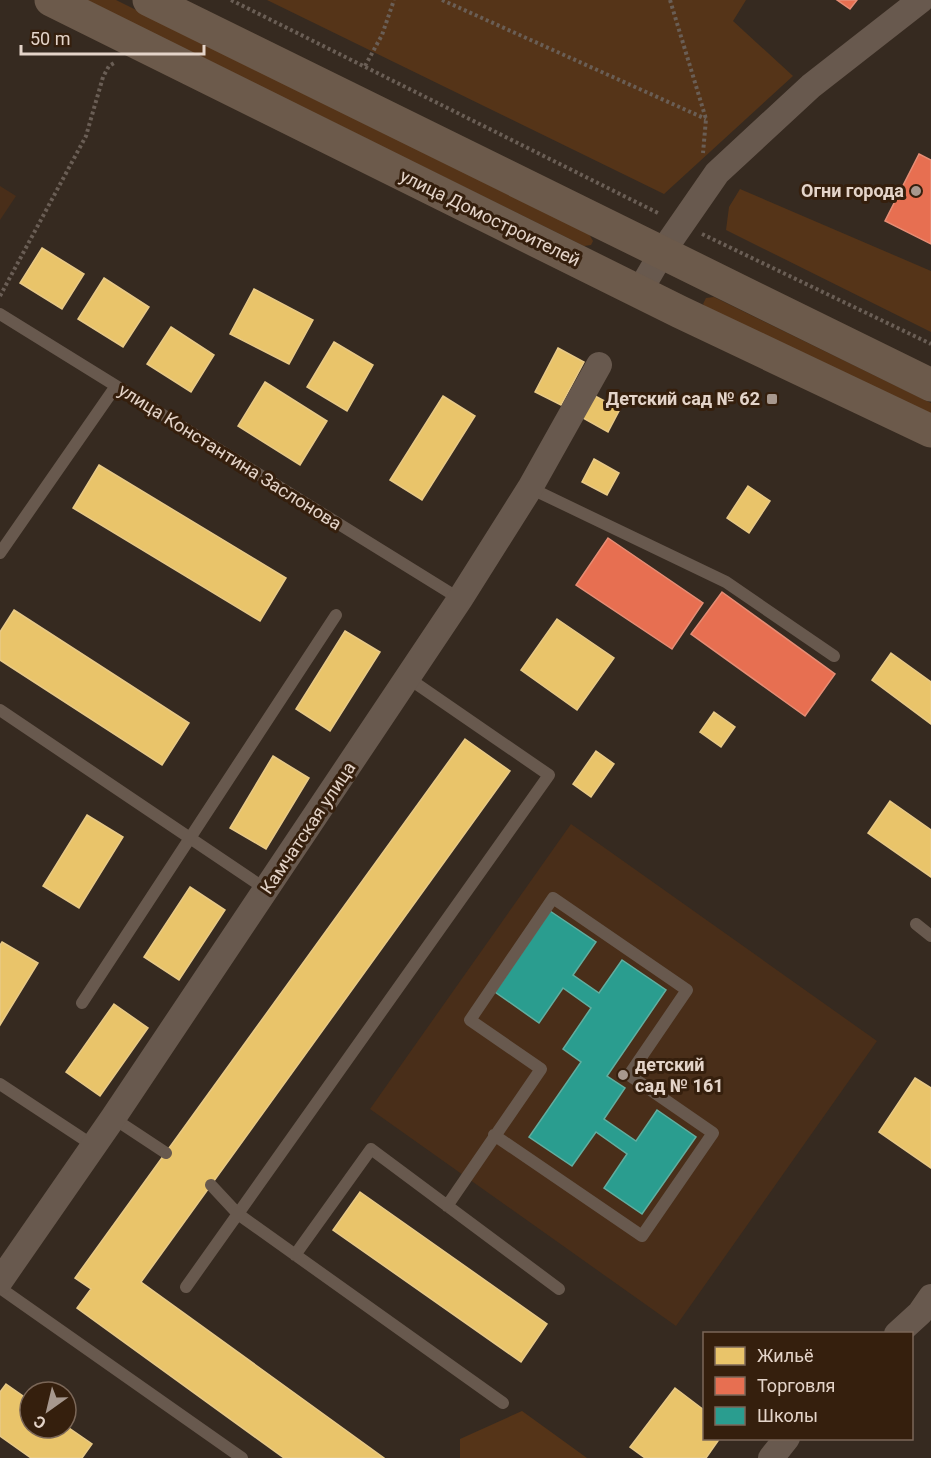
<svg xmlns="http://www.w3.org/2000/svg" width="931" height="1458" font-family="Roboto,sans-serif">
<style>
.built{fill:#492e19}
.green{fill:#553418}
.homes{fill:#e9c46a;stroke:#e8c986;stroke-width:1.5}
.shops{fill:#e76f51;stroke:#e68d75;stroke-width:1.5}
.schools{fill:#2a9d8f;stroke:#62aea0;stroke-width:1.5}
.lines{fill:none;stroke-linecap:round;stroke-linejoin:round}
.path{stroke:#6a5e55;stroke-width:4;stroke-dasharray:3 3;stroke-linecap:butt}
.lane{stroke:#68594e;stroke-width:12}
.street{stroke:#68594e;stroke-width:26}
.secondary{stroke:#6c5a4b;stroke-width:33}
.poi-dot{fill:#a7988e;stroke:#351f0d;stroke-width:2}
.labels{text-anchor:middle;stroke-width:6;stroke-linejoin:round;paint-order:stroke}
.poi-label{font-size:18px;font-weight:bold;fill:#e4d4c9;stroke:#351f0d;text-anchor:end}
.street-label{font-size:18px;fill:#e4d4c9;stroke:#351f0d}
</style>
<rect width="100%" height="100%" fill="#362a20"/>
<path class="built" d="M 0,186 L 16,196 L 0,220 Z
M 571,824 L 877,1041 L 676,1326 L 370,1109 Z"/>
<path class="green" d="M 85,0 L 116,0 L 589,234 L 593,241 L 591,245 L 584,246 Z
M 267,0 L 746,0 L 733,21 L 793,76 L 664,194 Z
M 740,189 L 931,271 L 931,332 L 726,230 L 729,207 Z
M 714,297 L 931,403 L 931,421 L 708,310 L 703,304 L 706,298 Z
M 522,1411 L 587,1458 L 460,1458 L 460,1439 Z"/>
<path class="homes" d="M 42,248 L 84,274 L 62,309 L 20,283 Z
M 104,278 L 149,307 L 123,347 L 78,319 Z
M 254,289 L 313,320 L 289,364 L 230,334 Z
M 171,327 L 214,355 L 191,392 L 147,364 Z
M 334,342 L 373,365 L 347,411 L 307,387 Z
M 558,348 L 584,362 L 561,405 L 535,392 Z
M 265,382 L 327,421 L 300,465 L 238,426 Z
M 443,396 L 475,416 L 422,500 L 390,480 Z
M 595,396 L 620,409 L 608,432 L 583,418 Z
M 594,459 L 619,473 L 607,495 L 582,482 Z
M 99,465 L 286,578 L 260,621 L 73,508 Z
M 748,486 L 770,501 L 749,533 L 727,518 Z
M 14,610 L 189,723 L 162,765 L 0,660 L 0,632 Z
M 557,619 L 614,658 L 577,710 L 521,670 Z
M 345,631 L 380,652 L 330,731 L 296,709 Z
M 891,653 L 931,682 L 931,724 L 872,680 Z
M 714,712 L 735,727 L 721,747 L 700,732 Z
M 465,739 L 510,771 L 141,1282 L 384,1458 L 284,1458 L 77,1308 L 91,1289 L 75,1278 Z
M 596,751 L 614,764 L 591,797 L 573,784 Z
M 273,756 L 309,778 L 266,849 L 230,828 Z
M 890,801 L 931,830 L 931,877 L 868,833 Z
M 87,815 L 123,837 L 79,908 L 43,886 Z
M 190,887 L 225,910 L 179,980 L 144,957 Z
M 2,942 L 38,963 L 0,1025 L 0,945 Z
M 114,1004 L 148,1028 L 100,1096 L 66,1072 Z
M 915,1078 L 931,1088 L 931,1168 L 879,1132 Z
M 360,1192 L 547,1324 L 521,1362 L 333,1230 Z
M 6,1384 L 30,1401 L 30,1428 L 66,1426 L 92,1444 L 82,1458 L 31,1458 L 0,1436 L 0,1392 Z
M 675,1388 L 704,1410 L 704,1438 L 720,1438 L 706,1458 L 645,1458 L 630,1447 Z"/>
<path class="shops" d="M 837,0 L 857,0 L 850,9 Z
M 919,154 L 931,160 L 931,244 L 885,221 Z
M 608,538 L 703,603 L 672,649 L 576,585 Z
M 722,592 L 835,674 L 805,716 L 691,634 Z"/>
<path class="schools" d="M 550,911 L 596,942 L 573,975 L 599,993 L 622,960 L 666,990 L 607,1076 L 625,1088 L 604,1119 L 636,1141 L 657,1110 L 696,1137 L 642,1214 L 604,1188 L 627,1154 L 596,1132 L 572,1166 L 529,1137 L 581,1062 L 563,1049 L 591,1008 L 563,988 L 539,1023 L 495,992 Z"/>
<g class="lines">
<path class="path" d="M 231,0 L 660,214
M 442,0 L 706,119
M 670,0 L 706,119 L 703,153
M 365,66 L 382,35 L 394,0
M 702,234 L 931,344
M 0,296 L 86,136 L 103,77 L 109,66 L 116,62"/>
<path class="lane" d="M 0,314 L 460,599
M 530,488 L 726,582 L 834,656
M 0,553 L 116,386
M 0,710 L 267,890
M 916,924 L 931,936
M 82,1003 L 336,615
M 0,1084 L 94,1146
M 113,1118 L 166,1153
M 211,1185 L 238,1214 L 503,1403
M 447,1206 L 541,1069 L 470,1020 L 553,898 L 687,990 L 629,1075 L 713,1133 L 642,1236 L 494,1135
M 295,1255 L 371,1149 L 559,1289
M 186,1287 L 549,775 L 408,678
M 0,1288 L 242,1458"/>
<path class="street" d="M 639,292 L 663,251 L 717,173 L 811,86 L 921,0
M 0,1281 L 113,1118 L 460,599 L 530,488 L 599,365
M 897,1334 L 920,1313 L 931,1297
M 771,1458 L 787,1438"/>
<path class="secondary" d="M 51,0 L 680,312 L 931,431
M 149,0 L 931,385"/>
</g>
<g class="poi-dot">
<circle cx="916" cy="191" r="6"/>
<rect x="766" y="393" width="12" height="12" rx="3"/>
<circle cx="623" cy="1075" r="6"/>
</g>
<g class="labels">
<g class="poi-label">
<text x="904" y="197">Огни города</text>
<text x="760" y="405">Детский сад № 62</text>
<text x="635" y="1071" text-anchor="start">детский<tspan x="635" dy="21">сад № 161</tspan></text>
</g>
<g class="street-label">
<text transform="translate(490 218) rotate(26)" y="6">улица Домостроителей</text>
<text transform="translate(230 457) rotate(32)" y="6">улица Константина Заслонова</text>
<text transform="translate(308 828) rotate(-56)" y="6">Камчатская улица</text>
</g>
</g>
<rect x="703" y="1332" width="210" height="108" fill="#351f0d" stroke="#7b6758" stroke-width="1.5"/>
<rect x="715" y="1347" width="30" height="18" fill="#e9c46a" stroke="#7b6758" stroke-width="1.5"/>
<text x="757" y="1362" font-size="18" fill="#e4d4c9">Жильё</text>
<rect x="715" y="1377" width="30" height="18" fill="#e76f51" stroke="#7b6758" stroke-width="1.5"/>
<text x="757" y="1392" font-size="18" fill="#e4d4c9">Торговля</text>
<rect x="715" y="1407" width="30" height="18" fill="#2a9d8f" stroke="#7b6758" stroke-width="1.5"/>
<text x="757" y="1422" font-size="18" fill="#e4d4c9">Школы</text>
<g transform="translate(48 1410) rotate(214)"><circle r="28" fill="#351f0d" stroke="#7b6758" stroke-width="1.5"/>
<path d="M0-4.5L10 22L0 15L-10 22Z" fill="#a7988e"/>
<text y="-9" font-size="16" font-weight="bold" text-anchor="middle" fill="#e4d4c9">С</text>
</g>
<path d="M21 45v9h183v-9" fill="none" stroke="#e4d4c9" stroke-width="3"/>
<text x="30" y="45" font-size="18" fill="#e4d4c9" stroke="#351f0d" stroke-width="4.5" paint-order="stroke">50 m</text>
</svg>
